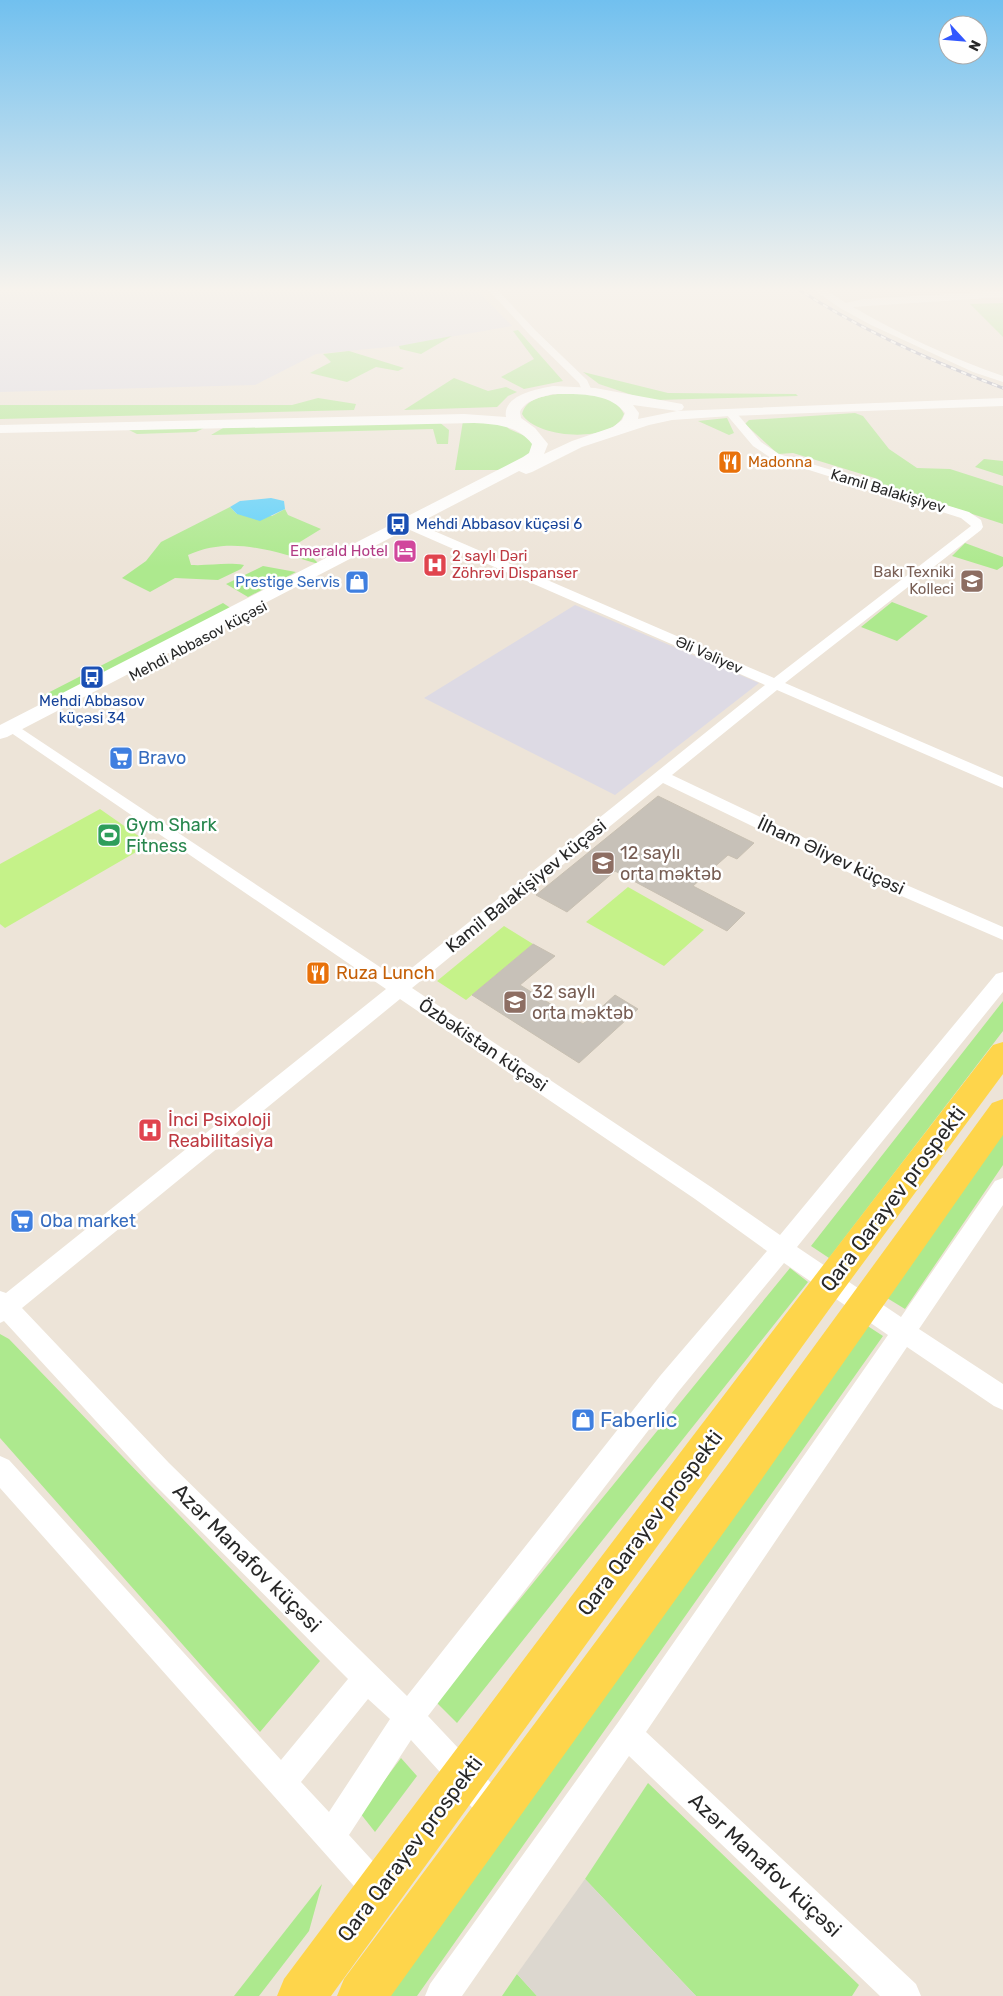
<svg xmlns="http://www.w3.org/2000/svg" width="1003" height="1996" font-family="Rubik,sans-serif">
<style>
.industrial{fill:#dddae4}
.green{fill:#ade98e}
.pitch{fill:#c5f289}
.plaza{fill:#dcd7cf}
.water{fill:#5fd1fa}
.building{fill:#c7c1b8;stroke:#c8c0b2}
.lines{fill:none;stroke-linecap:round;stroke-linejoin:round}
.street{fill:#fff;fill-rule:evenodd}
.secondary{fill:#fff;fill-rule:evenodd}
.primary{fill:#fed54b;fill-rule:evenodd}
.rail-casing{stroke:#9b9eb5;stroke-width:3}
.rail{stroke:#fff;stroke-width:2;stroke-dasharray:5.5;stroke-linecap:butt}
.labels{text-anchor:middle;stroke-width:5;stroke-linejoin:round;paint-order:stroke}
.far-food-label{font-size:15px;fill:#c56008;stroke:#fff;text-anchor:start}
.far-street-label{font-size:15px;fill:#282828;stroke:#fff}
.far-transit-label{font-size:15px;fill:#164399;stroke:#fff;text-anchor:start}
.far-hotel-label{font-size:15px;fill:#b23c85;stroke:#fff;text-anchor:end}
.far-health-label{font-size:15px;fill:#be3a42;stroke:#fff;text-anchor:start}
.far-education-label{font-size:15px;fill:#785e54;stroke:#fff;text-anchor:end}
.far-shop-label{font-size:15px;fill:#366cbe;stroke:#fff;text-anchor:end}
.shop-label{font-size:18px;fill:#366cbe;stroke:#fff;text-anchor:start}
.leisure-label{font-size:18px;fill:#27864d;stroke:#fff;text-anchor:start}
.education-label{font-size:18px;fill:#785e54;stroke:#fff;text-anchor:start}
.street-label{font-size:18px;fill:#282828;stroke:#fff}
.food-label{font-size:18px;fill:#c56008;stroke:#fff;text-anchor:start}
.health-label{font-size:18px;fill:#be3a42;stroke:#fff;text-anchor:start}
.near-street-label{font-size:21px;fill:#282828;stroke:#fff}
.near-shop-label{font-size:21px;fill:#366cbe;stroke:#fff;text-anchor:start}
</style>
<rect width="100%" height="100%" fill="#ede4d8"/>
<path class="industrial" d="M 0,287 L 474,287 L 512,326 L 399,346 L 316,354 L 255,385 L 0,392 Z
M 575,605 L 759,683 L 615,795 L 424,698 Z"/>
<path class="green" d="M 1003,303 L 1003,337 L 970,304 Z
M 518,330 L 563,381 L 524,389 L 501,377 L 534,359 L 513,331 Z
M 452,336 L 421,354 L 400,349 L 399,346 Z
M 349,351 L 404,368 L 398,371 L 376,367 L 347,382 L 310,373 L 331,362 L 323,354 Z
M 583,372 L 668,393 L 796,394 L 798,396 L 656,400 L 641,398 L 599,384 Z
M 454,378 L 488,391 L 506,387 L 517,392 L 508,396 L 497,407 L 404,410 Z
M 558,394 C 579,394 613,391 624,414 C 614,444 536,439 522,414 C 526,398 544,396 558,394 Z
M 318,398 L 356,404 L 354,410 L 0,419 L 0,405 L 292,405 Z
M 855,413 L 863,416 L 889,449 L 917,468 L 950,469 L 1003,486 L 1003,524 L 874,482 L 878,479 L 793,453 L 778,454 L 745,424 L 749,420 Z
M 727,418 L 734,433 L 729,435 L 698,421 Z
M 463,421 L 504,423 L 509,429 L 534,440 L 533,454 L 507,470 L 455,470 Z
M 439,422 L 449,430 L 448,444 L 437,444 L 433,429 L 211,435 L 223,428 Z
M 206,427 L 196,432 L 137,434 L 127,429 Z
M 984,459 L 1003,461 L 1003,476 L 975,467 Z
M 230,507 L 237,514 L 272,516 L 285,509 L 288,515 L 321,529 L 295,545 L 304,549 L 319,564 C 274,552 233,535 188,555 L 191,565 C 210,566 225,562 244,565 L 241,569 L 218,580 L 175,578 L 150,592 L 122,578 L 146,561 L 161,542 Z
M 965,543 L 1003,557 L 1003,566 L 997,570 L 952,556 Z
M 263,566 L 296,572 L 248,597 L 226,584 Z
M 892,602 L 928,616 L 897,641 L 861,627 Z
M 223,603 L 232,609 L 46,703 L 38,698 Z
M 1003,1001 L 1003,1031 L 829,1258 L 811,1246 Z
M 1003,1130 L 1003,1165 L 905,1309 L 887,1298 Z
M 790,1268 L 808,1282 L 457,1723 L 436,1702 Z
M 860,1321 L 883,1336 L 417,1996 L 369,1996 Z
M 0,1334 L 9,1339 L 320,1661 L 260,1732 L 0,1438 Z
M 401,1758 L 417,1776 L 375,1832 L 360,1813 Z
M 648,1783 L 859,1985 L 852,1996 L 696,1996 L 585,1879 Z
M 322,1884 L 309,1931 L 259,1996 L 234,1996 Z
M 517,1974 L 537,1996 L 502,1996 Z"/>
<path class="pitch" d="M 100,809 L 150,844 L 5,928 L 0,924 L 0,864 Z
M 628,887 L 704,930 L 664,966 L 586,922 Z
M 504,926 L 533,944 L 466,1000 L 437,981 Z"/>
<path class="plaza" d="M 585,1879 L 696,1996 L 537,1996 L 517,1974 Z"/>
<path class="water" d="M 271,498 L 284,501 L 285,509 L 260,521 L 237,514 L 230,507 L 240,501 Z"/>
<path class="building" d="M 658,796 L 754,843 L 737,859 L 728,855 L 693,886 L 745,913 L 727,931 L 615,871 L 567,912 L 536,895 Z
M 533,944 L 555,956 L 520,985 L 583,1024 L 615,995 L 638,1009 L 579,1063 L 472,995 Z"/>
<g class="lines">
<path class="street" d="M 486,287 L 495,287 L 536,331 L 587,380 L 592,391 L 591,393 L 583,393 L 579,383 L 530,335 Z
M 810,287 L 821,287 L 846,303 L 863,299 L 1003,291 L 1003,297 L 853,307 C 899,334 953,359 1003,376 L 1003,382 L 973,372 L 871,325 L 840,308 Z
M 730,409 L 734,410 L 761,442 L 779,454 L 969,512 L 981,520 L 983,527 L 981,530 L 785,683 L 1003,777 L 1003,788 L 777,690 L 672,775 L 872,870 L 1003,927 L 1003,940 L 860,878 L 663,783 L 412,988 L 711,1187 L 780,1235 L 996,974 L 1003,972 L 1003,992 L 797,1247 L 901,1317 L 995,1181 L 1003,1178 L 1003,1205 L 919,1329 L 1003,1384 L 1003,1410 L 994,1406 L 907,1347 L 646,1732 L 916,1984 L 921,1996 L 880,1996 L 629,1756 L 462,1996 L 425,1996 L 430,1984 L 617,1724 L 888,1335 L 784,1263 L 678,1392 L 428,1716 L 508,1801 L 512,1812 L 508,1823 L 497,1827 L 486,1823 L 411,1740 L 349,1835 L 391,1881 L 396,1892 L 391,1903 L 380,1908 L 369,1903 L 0,1488 L 0,1456 L 9,1460 L 281,1760 L 348,1679 L 151,1481 L 4,1321 L 0,1323 L 0,1291 L 6,1293 L 386,989 L 4,728 L 6,725 L 16,725 L 398,979 L 765,685 L 410,530 L 408,527 L 410,524 L 418,524 L 774,678 L 971,526 L 961,518 L 771,458 L 753,446 L 726,414 L 725,412 L 726,410 ZM 400,999 L 695,1199 L 767,1251 L 660,1376 L 407,1696 L 169,1463 L 22,1308 ZM 368,1699 L 390,1719 L 329,1812 L 301,1782 Z"/>
<path class="secondary" d="M 553,386 L 595,388 L 682,404 L 684,407 L 682,410 L 677,411 L 1003,398 L 1003,406 L 730,416 L 672,420 L 649,425 L 582,447 L 532,472 L 526,474 L 519,471 L 7,737 L 0,739 L 0,725 L 523,457 L 529,453 L 532,444 C 518,426 497,424 474,423 L 0,433 L 0,425 L 464,414 L 506,417 C 502,395 538,389 553,386 ZM 553,394 C 576,394 610,392 625,413 L 622,420 L 613,427 L 572,441 L 544,454 L 548,444 L 535,428 L 521,418 L 520,412 C 525,400 542,397 553,394 ZM 633,405 L 677,411 L 638,419 L 639,413 Z"/>
<path class="primary" d="M 1003,1042 L 1003,1074 L 841,1293 L 331,1996 L 277,1996 L 284,1979 C 518,1666 753,1354 993,1045 Z
M 1003,1099 L 1003,1135 L 752,1493 L 391,1996 L 337,1996 L 344,1979 L 726,1467 L 992,1103 Z"/>
<g class="rail-casing">
<path id="rail" d="M 795,287 C 860,330 930,361 1003,388"/>
</g>
<use href="#rail" class="rail"/>
</g>
<linearGradient id="sky" x2="0" y2="1"><stop stop-color="#71c0ef"/><stop offset="0.51" stop-color="#f7f3ed"/><stop offset="1" stop-color="#f7f3ed" stop-opacity="0"/></linearGradient>
<rect width="1003" height="567" fill="url(#sky)"/>
<defs>
<g id="restaurant-square" transform="scale(1.25)"><rect x="-9" y="-9" width="18" height="18" rx="4" fill="#e8710a" stroke="#fff"/><path d="M-5-6h1v4h1v-4h1v4h1v-4h1v5L-1.5 .5V6h-2V.5L-5-1ZM5-6V6H3V1.5H1.5Q1.5-4 5-6Z" fill="#fff"/></g>
<g id="bus-square" transform="scale(1.25)"><rect x="-9" y="-9" width="18" height="18" rx="4" fill="#1a4fb4" stroke="#fff"/><path d="M-5-6H5V4H4V6H2V4H-2V6H-4V4H-5ZM-3.5-4V0h7V-4ZM-3.5 1.2v1.5H-2V1.2ZM2 1.2v1.5H3.5V1.2Z" fill="#fff"/></g>
<g id="hotel-square" transform="scale(1.25)"><rect x="-9" y="-9" width="18" height="18" rx="4" fill="#d1479c" stroke="#fff"/><path d="M-6-4.5h1.5V1H6V5H4.5V3h-9V5H-6ZM-4 0a1.8 1.8 0 1 1 3.6 0ZM.5 0V-2.5h3Q6-2.5 6 0Z" fill="#fff"/></g>
<g id="hospital-square" transform="scale(1.25)"><rect x="-9" y="-9" width="18" height="18" rx="4" fill="#e0444e" stroke="#fff"/><path d="M-5-5h3v3.5h4V-5h3V5h-3V1.5h-4V5h-3Z" fill="#fff"/></g>
<g id="university-square" transform="scale(1.25)"><rect x="-9" y="-9" width="18" height="18" rx="4" fill="#8d6e63" stroke="#fff"/><path d="M0-5L7-2L0 1L-7-2ZM-4 1L0 2.5L4 1V4Q0 6-4 4Z" fill="#fff"/></g>
<g id="shop-square" transform="scale(1.25)"><rect x="-9" y="-9" width="18" height="18" rx="4" fill="#3f7fe0" stroke="#fff"/><path d="M-5-2.5h2.3a2.7 3.5 0 0 1 5.4 0H5L5.5 6h-11ZM-1.5-2.5h3a1.5 2.3 0 0 0-3 0Z" fill="#fff"/></g>
<g id="supermarket-square" transform="scale(1.25)"><rect x="-9" y="-9" width="18" height="18" rx="4" fill="#3f7fe0" stroke="#fff"/><path d="M-6-5.5h2.5l.6 2H6L4.5 2H-2.5L-4.4-4H-6ZM-1.5 3.2a1.3 1.3 0 1 0 .1 0ZM3 3.2a1.3 1.3 0 1 0 .1 0Z" fill="#fff"/></g>
<g id="stadium-square" transform="scale(1.25)"><rect x="-9" y="-9" width="18" height="18" rx="4" fill="#2e9e5b" stroke="#fff"/><path d="M0-5a6.5 5 0 1 0 0 10a6.5 5 0 1 0 0-10ZM-3.5-1.8h7v3.6h-7Z" fill="#fff"/></g>
<g id="school-square" transform="scale(1.25)"><rect x="-9" y="-9" width="18" height="18" rx="4" fill="#8d6e63" stroke="#fff"/><path d="M0-5L7-2L0 1L-7-2ZM-4 1L0 2.5L4 1V4Q0 6-4 4Z" fill="#fff"/></g>
</defs>
<g fill-rule="evenodd">
<use href="#restaurant-square" x="730" y="462"/>
<use href="#bus-square" x="398" y="524"/>
<use href="#hotel-square" x="405" y="551"/>
<use href="#hospital-square" x="435" y="565"/>
<use href="#university-square" x="972" y="581"/>
<use href="#shop-square" x="357" y="582"/>
<use href="#bus-square" x="92" y="677"/>
<use href="#supermarket-square" x="121" y="758"/>
<use href="#stadium-square" x="109" y="835"/>
<use href="#school-square" x="603" y="863"/>
<use href="#restaurant-square" x="318" y="973"/>
<use href="#school-square" x="515" y="1002"/>
<use href="#hospital-square" x="150" y="1130"/>
<use href="#supermarket-square" x="22" y="1221"/>
<use href="#shop-square" x="583" y="1420"/>
</g>
<g class="labels">
<g class="far-food-label">
<text x="748" y="467">Madonna</text>
</g>
<g class="far-street-label">
<text transform="translate(888 491) rotate(17)" y="5">Kamil Balakişiyev</text>
<text transform="translate(198 641) rotate(-28)" y="5">Mehdi Abbasov küçəsi</text>
<text transform="translate(709 655) rotate(24)" y="5">Əli Vəliyev</text>
</g>
<g class="far-transit-label">
<text x="416" y="529">Mehdi Abbasov küçəsi 6</text>
<text x="92" y="706" text-anchor="middle">Mehdi Abbasov<tspan x="92" dy="17">küçəsi 34</tspan></text>
</g>
<g class="far-hotel-label">
<text x="388" y="556">Emerald Hotel</text>
</g>
<g class="far-health-label">
<text x="452" y="561">2 saylı Dəri<tspan x="452" dy="17">Zöhrəvi Dispanser</tspan></text>
</g>
<g class="far-education-label">
<text x="954" y="577">Bakı Texniki<tspan x="954" dy="17">Kolleci</tspan></text>
</g>
<g class="far-shop-label">
<text x="340" y="587">Prestige Servis</text>
</g>
<g class="shop-label">
<text x="138" y="764">Bravo</text>
<text x="40" y="1227">Oba market</text>
</g>
<g class="leisure-label">
<text x="126" y="831">Gym Shark<tspan x="126" dy="21">Fitness</tspan></text>
</g>
<g class="education-label">
<text x="620" y="859">12 saylı<tspan x="620" dy="21">orta məktəb</tspan></text>
<text x="532" y="998">32 saylı<tspan x="532" dy="21">orta məktəb</tspan></text>
</g>
<g class="street-label">
<text transform="translate(831 856) rotate(25)" y="6">İlham Əliyev küçəsi</text>
<text transform="translate(526 886) rotate(-39)" y="6">Kamil Balakişiyev küçəsi</text>
<text transform="translate(483 1045) rotate(34)" y="6">Özbəkistan küçəsi</text>
</g>
<g class="food-label">
<text x="336" y="979">Ruza Lunch</text>
</g>
<g class="health-label">
<text x="168" y="1126">İnci Psixoloji<tspan x="168" dy="21">Reabilitasiya</tspan></text>
</g>
<g class="near-street-label">
<text transform="translate(893 1199) rotate(-53)" y="7">Qara Qarayev prospekti</text>
<text transform="translate(650 1523) rotate(-53)" y="7">Qara Qarayev prospekti</text>
<text transform="translate(247 1558) rotate(45)" y="7">Azər Manafov küçəsi</text>
<text transform="translate(410 1849) rotate(-53)" y="7">Qara Qarayev prospekti</text>
<text transform="translate(765 1865) rotate(43)" y="7">Azər Manafov küçəsi</text>
</g>
<g class="near-shop-label">
<text x="600" y="1427">Faberlic</text>
</g>
</g>
<g transform="translate(963 40) rotate(116)"><circle r="24" fill="#ffffff" stroke="#a9a9a9"/>
<path d="M0-4L9 19L0 12L-9 19Z" fill="#3358ff"/>
<text y="-8" font-size="14" font-weight="bold" text-anchor="middle" fill="#282828">N</text>
</g>
</svg>
